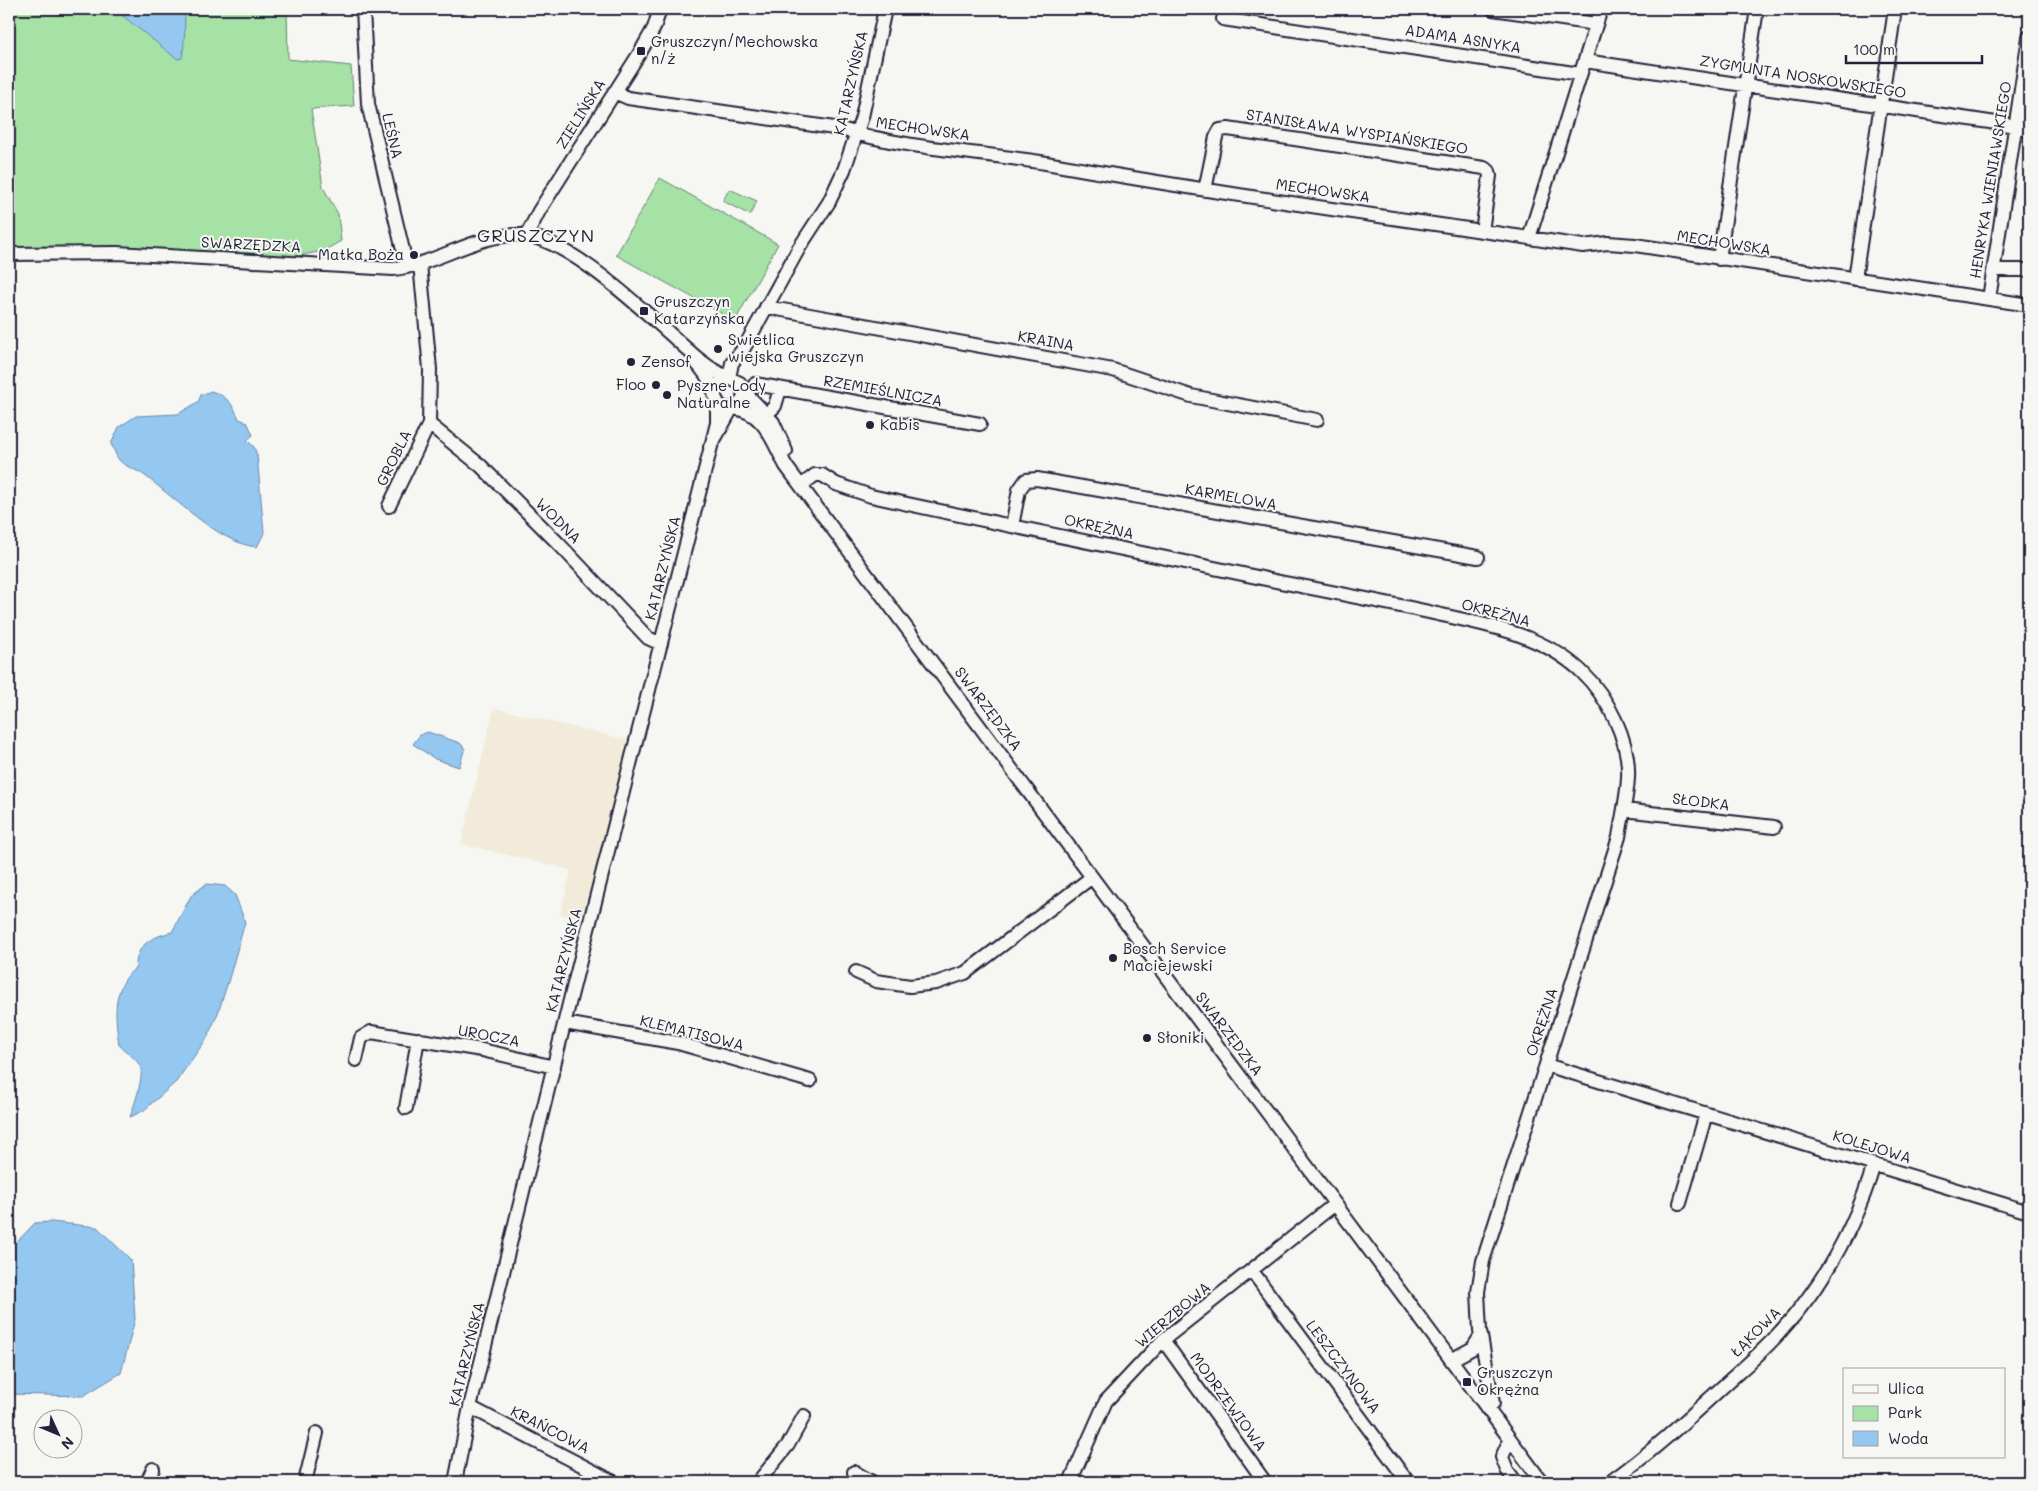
<svg xmlns="http://www.w3.org/2000/svg" width="2038" height="1491" font-family="Mali,sans-serif">
<style>
.built{fill:#f2ebd9}
.green{fill:#a6e1a6;stroke:#648270}
.water{fill:#94c8f1;stroke:#6686a8}
.lines{fill:none;stroke-linecap:round;stroke-linejoin:round}
.minor-casing{stroke:#22223b;stroke-width:16}
.minor{stroke:#f6f6f2;stroke-width:12}
.poi-dot{fill:#22223b;stroke:#f6f6f2;stroke-width:2}
.labels{text-anchor:middle;stroke-width:4;stroke-linejoin:round;paint-order:stroke}
.street-label{font-size:15px;fill:#22223b;stroke:#f6f6f2}
.poi-label{font-size:15px;fill:#22223b;stroke:#f6f6f2;text-anchor:start}
.quarter-label{font-size:18px;letter-spacing:1px;fill:#22223b;stroke:#f6f6f2}
</style>
<rect width="100%" height="100%" fill="#f6f6f2"/>
<filter id="ink" filterUnits="userSpaceOnUse"><feTurbulence type="fractalNoise" baseFrequency=".02" numOctaves="2"/><feDisplacementMap in="SourceGraphic" scale="10" xChannelSelector="R" yChannelSelector="G"/><feConvolveMatrix kernelMatrix="1 2 1 2 8 2 1 2 1" color-interpolation-filters="sRGB"/></filter>
<g filter="url(#ink)">
<path class="built" d="M 494,708 L 628,740 L 585,920 L 560,914 L 571,870 L 461,844 Z"/>
<path class="green" d="M 9,9 L 287,9 L 288,59 L 351,66 L 354,106 L 311,109 L 323,187 L 338,214 L 341,241 L 323,251 L 293,257 L 78,247 L 9,248 Z
M 660,178 L 778,244 L 735,321 L 616,255 Z
M 729,189 L 757,201 L 750,215 L 723,201 Z"/>
<path class="water" d="M 114,9 L 184,9 C 186,13 184,53 182,58 L 178,59 L 172,55 Z
M 211,391 C 227,396 233,404 239,419 L 247,422 L 253,435 L 247,440 L 254,447 L 257,455 L 264,533 L 257,547 C 220,544 174,497 144,475 C 137,470 126,467 120,461 C 116,457 114,449 111,444 L 119,427 L 136,416 L 178,414 L 198,402 L 201,395 Z
M 428,732 L 460,743 L 465,748 L 459,767 L 435,759 L 413,744 L 420,735 Z
M 206,884 L 225,886 L 235,895 L 245,922 L 228,982 L 218,1013 L 207,1038 L 176,1082 L 143,1111 L 130,1117 C 134,1106 143,1080 141,1069 C 139,1060 125,1051 119,1045 C 115,1014 111,990 136,967 C 136,944 152,937 172,932 L 191,896 Z
M 52,1222 L 97,1227 L 131,1260 L 135,1319 L 121,1373 L 83,1396 L 9,1394 L 9,1250 L 35,1223 Z"/>
<g class="lines">
<g class="minor-casing">
<path id="minor" d="M 363,9 L 368,104 L 407,267
M 1493,9 L 1596,24
M 1223,19 L 1580,74
M 1585,61 L 2016,126 L 2029,131
M 614,92 L 628,98 L 841,129 C 906,149 978,152 1046,163 C 1224,195 1404,219 1583,246 L 1608,243 L 1635,245 L 2029,305
M 1205,190 L 1216,137 L 1220,130 L 1228,129 L 1484,168 L 1489,171 L 1490,176 L 1482,231
M 527,235 L 539,211 L 641,51 L 654,28 L 660,9
M 1529,238 L 1601,9
M 9,254 L 117,253 L 393,269 C 437,265 476,233 521,235 C 565,237 635,303 668,332 C 687,349 705,368 729,378 L 732,363 L 744,348 L 799,248 L 829,202 L 844,170 L 862,117 L 885,9
M 1719,259 L 1757,9
M 1995,270 L 2029,270
M 1855,279 L 1895,9
M 1989,299 L 2029,37
M 766,307 L 1113,370 L 1191,396 L 1317,420
M 695,361 C 701,368 708,376 711,384 C 714,390 714,397 718,403 C 726,415 741,407 744,395 L 740,383 L 729,378 L 717,385 L 715,394
M 755,384 L 980,424
M 744,391 L 773,422 L 786,451
M 762,419 L 775,406 L 780,389
M 429,424 L 481,466 L 558,543 L 648,638 L 661,644
M 710,447 L 732,408 C 765,411 772,441 786,466 L 1542,1482
M 802,485 L 815,475 L 822,475 L 836,484 L 871,496 C 1007,526 1144,553 1280,582 C 1331,592 1383,602 1433,613 C 1486,625 1540,633 1581,671 C 1608,697 1630,740 1628,778 C 1627,798 1622,817 1619,837 L 1483,1261 L 1478,1292 L 1480,1331 L 1493,1403 L 1486,1408
M 389,506 L 429,424 L 430,369 L 420,264
M 1012,526 L 1019,490 L 1026,480 L 1037,479 L 1478,557
M 1624,810 L 1774,827
M 856,972 L 876,981 L 910,986 L 936,983 L 965,973 L 1092,877
M 565,1023 L 678,1043 L 810,1081
M 356,1060 L 361,1038 L 371,1032 L 482,1050 L 554,1067
M 1546,1065 L 2029,1212
M 406,1108 L 418,1039
M 1680,1203 L 1706,1114
M 1252,1271 L 1408,1482
M 1163,1340 L 1265,1482
M 1451,1360 L 1473,1348 L 1480,1337
M 470,1407 L 614,1482
M 1512,1442 L 1507,1446 L 1502,1457 L 1507,1470 L 1516,1482
M 854,1472 L 872,1482
M 147,1482 L 153,1469
M 305,1482 L 317,1433
M 455,1482 L 470,1407 L 570,1000 L 717,423 L 717,401
M 758,1482 L 788,1445 L 804,1416
M 1070,1482 L 1106,1401 L 1163,1340 L 1335,1204
M 1610,1482 C 1648,1455 1682,1424 1717,1392 C 1738,1372 1761,1354 1780,1332 C 1824,1284 1855,1227 1874,1165"/>
</g>
<use href="#minor" class="minor"/>
</g>
</g>
<g class="poi-dot">
<rect x="636" y="46" width="10" height="10" rx="2.5"/>
<circle cx="414" cy="255" r="5"/>
<rect x="639" y="306" width="10" height="10" rx="2.5"/>
<circle cx="718" cy="349" r="5"/>
<circle cx="631" cy="362" r="5"/>
<circle cx="656" cy="385" r="5"/>
<circle cx="667" cy="395" r="5"/>
<circle cx="870" cy="425" r="5"/>
<circle cx="1113" cy="958" r="5"/>
<circle cx="1147" cy="1038" r="5"/>
<rect x="1462" y="1377" width="10" height="10" rx="2.5"/>
</g>
<g class="labels">
<g class="street-label">
<text transform="translate(1463 39) rotate(9)" y="5">ADAMA ASNYKA</text>
<text transform="translate(1803 77) rotate(9)" y="5">ZYGMUNTA NOSKOWSKIEGO</text>
<text transform="translate(851 83) rotate(-77)" y="5">KATARZYŃSKA</text>
<text transform="translate(581 114) rotate(-58)" y="5">ZIELIŃSKA</text>
<text transform="translate(923 129) rotate(8)" y="5">MECHOWSKA</text>
<text transform="translate(1357 132) rotate(9)" y="5">STANISŁAWA WYSPIAŃSKIEGO</text>
<text transform="translate(392 136) rotate(77)" y="5">LEŚNA</text>
<text transform="translate(1991 180) rotate(-81)" y="5">HENRYKA WIENIAWSKIEGO</text>
<text transform="translate(1323 191) rotate(8)" y="5">MECHOWSKA</text>
<text transform="translate(1724 243) rotate(9)" y="5">MECHOWSKA</text>
<text transform="translate(251 245) rotate(3)" y="5">SWARZĘDZKA</text>
<text transform="translate(1046 341) rotate(10)" y="5">KRAINA</text>
<text transform="translate(883 391) rotate(10)" y="5">RZEMIEŚLNICZA</text>
<text transform="translate(394 458) rotate(-64)" y="5">GROBLA</text>
<text transform="translate(1231 497) rotate(10)" y="5">KARMELOWA</text>
<text transform="translate(558 521) rotate(45)" y="5">WODNA</text>
<text transform="translate(1099 527) rotate(12)" y="5">OKRĘŻNA</text>
<text transform="translate(663 568) rotate(-76)" y="5">KATARZYŃSKA</text>
<text transform="translate(1496 613) rotate(15)" y="5">OKRĘŻNA</text>
<text transform="translate(988 709) rotate(53)" y="5">SWARZĘDZKA</text>
<text transform="translate(1701 802) rotate(7)" y="5">SŁODKA</text>
<text transform="translate(564 960) rotate(-76)" y="5">KATARZYŃSKA</text>
<text transform="translate(1542 1022) rotate(-72)" y="5">OKRĘŻNA</text>
<text transform="translate(692 1033) rotate(14)" y="5">KLEMATISOWA</text>
<text transform="translate(1229 1034) rotate(53)" y="5">SWARZĘDZKA</text>
<text transform="translate(489 1036) rotate(11)" y="5">UROCZA</text>
<text transform="translate(1872 1147) rotate(17)" y="5">KOLEJOWA</text>
<text transform="translate(1173 1315) rotate(-40)" y="5">WIERZBOWA</text>
<text transform="translate(1756 1332) rotate(-45)" y="5">ŁĄKOWA</text>
<text transform="translate(467 1354) rotate(-76)" y="5">KATARZYŃSKA</text>
<text transform="translate(1343 1367) rotate(53)" y="5">LESZCZYNOWA</text>
<text transform="translate(1228 1402) rotate(54)" y="5">MODRZEWIOWA</text>
<text transform="translate(550 1430) rotate(27)" y="5">KRAŃCOWA</text>
</g>
<g class="poi-label">
<text x="651" y="47">Gruszczyn/Mechowska<tspan x="651" dy="17">n/ż</tspan></text>
<text x="404" y="260" text-anchor="end">Matka Boża</text>
<text x="654" y="307">Gruszczyn<tspan x="654" dy="17">Katarzyńska</tspan></text>
<text x="728" y="345">Swietlica<tspan x="728" dy="17">wiejska Gruszczyn</tspan></text>
<text x="641" y="367">Zensof</text>
<text x="646" y="390" text-anchor="end">Floo</text>
<text x="677" y="391">Pyszne Lody<tspan x="677" dy="17">Naturalne</tspan></text>
<text x="880" y="430">Kabis</text>
<text x="1123" y="954">Bosch Service<tspan x="1123" dy="17">Maciejewski</tspan></text>
<text x="1157" y="1043">Słoniki</text>
<text x="1477" y="1378">Gruszczyn<tspan x="1477" dy="17">Okrężna</tspan></text>
</g>
<g class="quarter-label">
<text x="536" y="242">GRUSZCZYN</text>
</g>
</g>
<rect width="2038" height="1491" fill="none" stroke="#f6f6f2" stroke-width="30"/>
<rect x="15" y="15" width="2008" height="1461" fill="none" stroke="#22223b" stroke-width="2" filter="url(#ink)"/>
<rect x="1843" y="1368" width="162" height="90" fill="#f6f6f2" stroke="#a1a1a9"/>
<rect x="1853" y="1385" width="25" height="8" fill="#f6f6f2" stroke="#a1a1a9"/>
<text x="1888" y="1394" font-size="15" fill="#22223b">Ulica</text>
<rect x="1853" y="1406" width="25" height="15" fill="#a6e1a6" stroke="#a1a1a9"/>
<text x="1888" y="1418" font-size="15" fill="#22223b">Park</text>
<rect x="1853" y="1431" width="25" height="15" fill="#94c8f1" stroke="#a1a1a9"/>
<text x="1888" y="1444" font-size="15" fill="#22223b">Woda</text>
<g transform="translate(58 1434) rotate(134)"><circle r="24" fill="#f6f6f2" stroke="#a1a1a9"/>
<path d="M0-4L9 19L0 12L-9 19Z" fill="#22223b"/>
<text y="-8" font-size="14" font-weight="bold" text-anchor="middle" fill="#22223b">N</text>
</g>
<path d="M1846 55v8h136v-8" fill="none" stroke="#22223b" stroke-width="2.5"/>
<text x="1853" y="55" font-size="15" fill="#22223b" stroke="#f6f6f2" stroke-width="4" paint-order="stroke">100 m</text>
</svg>
